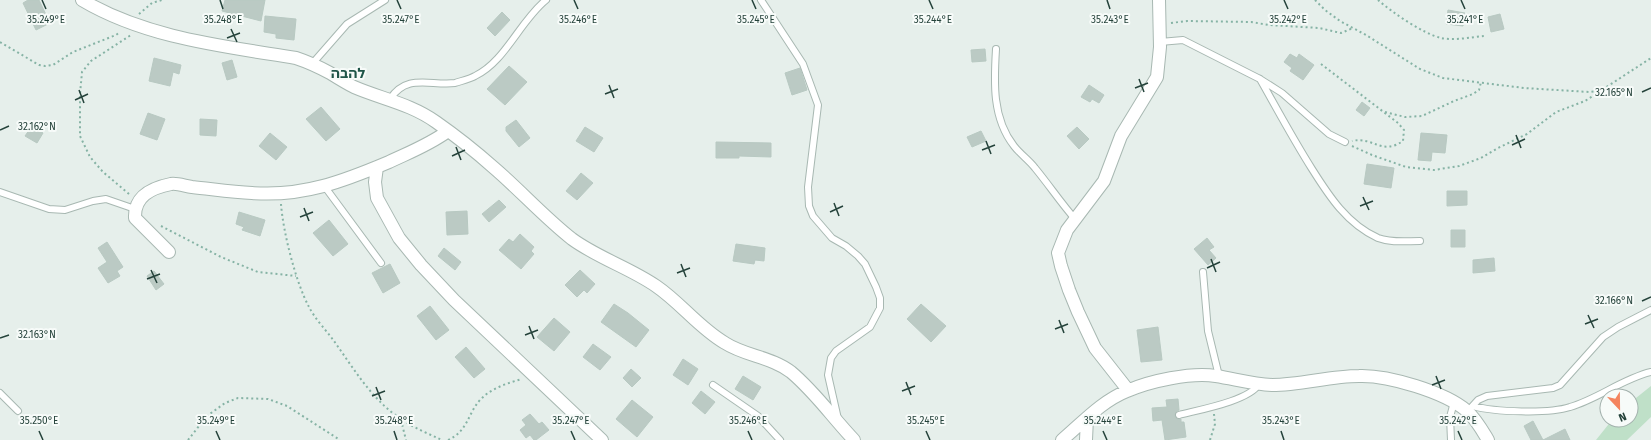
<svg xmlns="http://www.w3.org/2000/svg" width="1651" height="440" font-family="'Fira Sans','Noto Sans Hebrew',sans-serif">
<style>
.green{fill:#bfe0c8}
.building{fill:#bbcac4;stroke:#b8c9c2}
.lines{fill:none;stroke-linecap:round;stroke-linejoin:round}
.service-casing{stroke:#a8b8b2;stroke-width:8}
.minor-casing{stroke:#a8b8b2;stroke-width:14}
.path{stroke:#86b3a5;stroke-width:2;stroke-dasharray:2 3;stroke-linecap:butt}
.service{stroke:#fff;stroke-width:6}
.minor{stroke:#fff;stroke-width:12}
.ticks{fill:none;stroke:#24423a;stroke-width:1.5}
.labels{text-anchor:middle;stroke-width:4;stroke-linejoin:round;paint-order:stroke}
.quarter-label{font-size:14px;font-weight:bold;fill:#1f5548;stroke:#f7fbf9}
.ticks-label{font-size:10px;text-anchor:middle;fill:#24423a;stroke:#f7fbf9;stroke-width:4;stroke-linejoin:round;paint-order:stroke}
</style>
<rect width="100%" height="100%" fill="#e6efeb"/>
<path class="green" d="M 1651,386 L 1651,417 L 1627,440 L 1596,440 L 1612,420 L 1631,420 L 1631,402 Z"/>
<path class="building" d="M 28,0 L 39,0 L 50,23 L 36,30 L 23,3 Z
M 225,0 L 265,0 L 261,21 L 222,11 Z
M 1448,10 L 1465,13 L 1463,26 L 1446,24 Z
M 502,12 L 510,20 L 495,36 L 487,28 Z
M 1500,14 L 1504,29 L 1491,32 L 1488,17 Z
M 265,16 L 296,19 L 294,40 L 276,38 L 276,34 L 264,32 Z
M 985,49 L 986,61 L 972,62 L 971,50 Z
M 1290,54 L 1297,58 L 1299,54 L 1314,65 L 1303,80 L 1290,71 L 1292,68 L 1284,62 Z
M 154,58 L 181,65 L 179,74 L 173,72 L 170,86 L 149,81 Z
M 232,60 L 237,77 L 227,80 L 222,63 Z
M 509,66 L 527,82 L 505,105 L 487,89 Z
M 800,68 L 807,90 L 792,95 L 785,73 Z
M 1089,85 L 1104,95 L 1099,103 L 1092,99 L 1090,102 L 1081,97 Z
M 1362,102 L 1370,108 L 1364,116 L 1356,110 Z
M 321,107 L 340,129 L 326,141 L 306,119 Z
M 148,113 L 165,119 L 157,140 L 140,134 Z
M 200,119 L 217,120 L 216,136 L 200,135 Z
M 516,120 L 530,138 L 519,147 L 506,131 L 506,127 Z
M 32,126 L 43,133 L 37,143 L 25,136 Z
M 585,127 L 603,138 L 594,152 L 576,141 Z
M 1077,127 L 1089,139 L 1079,149 L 1067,136 Z
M 981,131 L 986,141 L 972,147 L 967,137 Z
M 270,133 L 287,147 L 276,160 L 259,146 Z
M 1421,133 L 1447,135 L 1445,153 L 1432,152 L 1431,161 L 1418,160 Z
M 716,142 L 771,143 L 771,157 L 739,156 L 739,158 L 716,158 Z
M 1367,164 L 1394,168 L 1391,188 L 1364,184 Z
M 581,173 L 593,183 L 577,200 L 566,191 Z
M 1447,191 L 1467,191 L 1467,205 L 1447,206 Z
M 499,200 L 506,207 L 489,222 L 482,214 Z
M 467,211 L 468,234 L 447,235 L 446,212 Z
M 239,212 L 265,220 L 260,236 L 242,230 L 244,227 L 236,224 Z
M 329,220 L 348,244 L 333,256 L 313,233 Z
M 1451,230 L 1465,230 L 1465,247 L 1451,247 Z
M 520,234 L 534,247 L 531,251 L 534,254 L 521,269 L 499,250 L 509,239 L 513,242 Z
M 1207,238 L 1214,247 L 1209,250 L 1216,258 L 1208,265 L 1194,249 Z
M 107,242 L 123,267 L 117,271 L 120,276 L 108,283 L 98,268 L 107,262 L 98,248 Z
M 736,244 L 765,248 L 764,261 L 755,260 L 754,264 L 733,261 Z
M 444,248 L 461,262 L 455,270 L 438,256 Z
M 1494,258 L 1495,271 L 1473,273 L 1473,260 Z
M 390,264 L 400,283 L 383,293 L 372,273 Z
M 580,270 L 595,284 L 587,293 L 584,290 L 577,297 L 565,285 Z
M 154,271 L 164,284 L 156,290 L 147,276 Z
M 614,304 L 628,313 L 649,330 L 636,347 L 601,322 Z
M 921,304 L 946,326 L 931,342 L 907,319 Z
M 430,306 L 449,330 L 436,340 L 417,316 Z
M 554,318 L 570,332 L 554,351 L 537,337 Z
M 1158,327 L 1162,360 L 1141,362 L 1137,330 Z
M 593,344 L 611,357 L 600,370 L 583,357 Z
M 466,347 L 485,369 L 474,378 L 455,357 Z
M 683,359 L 698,369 L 688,385 L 673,375 Z
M 631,369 L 641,378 L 632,387 L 623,378 Z
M 743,376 L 761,387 L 753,400 L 735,389 Z
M 701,391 L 715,402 L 705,414 L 692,403 Z
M 1178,399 L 1179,410 L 1176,412 L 1175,416 L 1177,419 L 1181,419 L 1181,422 L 1184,422 L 1186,437 L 1165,440 L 1162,420 L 1153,421 L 1152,408 L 1167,407 L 1166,400 Z
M 632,400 L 653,417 L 637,437 L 616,419 Z
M 530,414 L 539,424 L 542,422 L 549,430 L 536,440 L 534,440 L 530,435 L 526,438 L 520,430 L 526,425 L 522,420 Z
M 1533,421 L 1543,440 L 1565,429 L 1570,440 L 1531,440 L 1524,426 Z"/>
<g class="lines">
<g class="service-casing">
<path id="service" d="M 761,0 L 803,64 L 818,105 L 808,187 L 809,206 L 813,216 L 832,238 L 846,246 L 858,256 L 865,264 L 876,287 L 880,298 L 880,308 L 870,327 L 836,351 L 831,358 L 828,375 L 838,419
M 1160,42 L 1183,40 L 1260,79 L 1282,93 L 1329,134 L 1345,142
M 996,49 C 994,82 992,118 1014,146 C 1020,154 1029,160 1035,168 C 1049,185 1061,203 1075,219
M 312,64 L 347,24 L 385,0
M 1260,79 C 1277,109 1293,139 1312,169 C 1329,196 1347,224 1378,238 C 1391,243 1406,241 1420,241
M 390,99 C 407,73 430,86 455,83 C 461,81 470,79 475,76 C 505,62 520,21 546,0
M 325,187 L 381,263
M 0,192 L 49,209 L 65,210 L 93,201 L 106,199 L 135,209
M 1203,272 L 1208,331 L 1219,376
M 713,385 L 758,416 L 780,440
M 0,393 L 18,411
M 1473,406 C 1494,412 1549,414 1570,407 C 1598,399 1622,379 1651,372
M 1468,411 L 1478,400 L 1487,396 L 1553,388 L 1560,385 L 1603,337 L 1618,327 L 1651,310
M 1179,415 C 1198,410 1249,401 1259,384
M 1451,440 L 1450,417 L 1454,402"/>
</g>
<g class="minor-casing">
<path id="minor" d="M 82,0 C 146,38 223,46 296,58 C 308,62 319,67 330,73 C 338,78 346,83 354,87 C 382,99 411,104 436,122 C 456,136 475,151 493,167 C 520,190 544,217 572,239 C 598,258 630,268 656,286 C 681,303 699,328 725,343 C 745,356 772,357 791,372 C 815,392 833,418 854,440
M 377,167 L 375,182 L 377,198 L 399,238 L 421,265 L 454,300 L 602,440
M 169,252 L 135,218 C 134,196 151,188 171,184 C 177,183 185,186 192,187 C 212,189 232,192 252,193 C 303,197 344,181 389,162 C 410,152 429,145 448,131
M 1128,390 L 1095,348 L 1078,312 L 1069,290 L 1061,266 L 1058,253 L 1067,230 L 1104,181 L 1121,136 L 1157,77 L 1160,47 L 1159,0
M 1062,440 C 1083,422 1102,401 1127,391 C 1150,381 1191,372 1216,376 C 1235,379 1253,384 1272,385 C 1301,385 1330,376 1359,376 C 1388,375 1445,392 1467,411 C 1476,419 1482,430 1488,440
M 1086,440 L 1087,418"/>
</g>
<path class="path" d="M 1315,0 L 1325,10 L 1340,21 L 1366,35 L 1420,69 L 1443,78 L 1524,88 L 1589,92 L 1598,91
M 1378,0 C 1393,13 1422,33 1441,38 C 1455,41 1471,37 1484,36
M 139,14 L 152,3 L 162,0
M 1171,23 L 1187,21 L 1251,22 L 1269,25 L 1319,28 L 1341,33 L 1353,28
M 0,42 L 39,65 L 45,66 L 53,65 L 73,52 L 116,35 L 120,32
M 1321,64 L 1398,123 L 1404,130 L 1403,141 C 1381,156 1373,136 1352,141
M 1385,112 L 1405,117 L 1422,116 L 1454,101 L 1473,94 L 1479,90 L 1481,82
M 1352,146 L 1372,155 L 1406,167 L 1434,170 L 1459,166 L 1481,158 L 1498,148 L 1527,134 L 1556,112 L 1585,101 L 1651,58
M 129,194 L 103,172 L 90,157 L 80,136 L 80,94 L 82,72 L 91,61 L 131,35
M 281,204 C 283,232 296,283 309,307 C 315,319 326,330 334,341 C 354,369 372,400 401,419 C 414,428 429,434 442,440
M 161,226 L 221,257 L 258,272 L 296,276
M 401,420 L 406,440
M 188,440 L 207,416 L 225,403 L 238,398 L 268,399 L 287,406 L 340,440
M 448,440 C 468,431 467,415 480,400 C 491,388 508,383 522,379
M 1210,440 L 1215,424 L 1214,414"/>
<use href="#service" class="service"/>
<use href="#minor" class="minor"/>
</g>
<path class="ticks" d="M 42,0 L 46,9M 220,0 L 223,9M 397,0 L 401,9M 574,0 L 578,9M 752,0 L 756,9M 929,0 L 933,9M 1107,0 L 1110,9M 1284,0 L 1288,9M 1461,0 L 1465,9M 231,29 L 237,42M 227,38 L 240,33M 1139,79 L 1144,92M 609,85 L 614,98M 1135,88 L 1148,83M 79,90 L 84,103M 1642,92 L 1651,88M 605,94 L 618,89M 75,100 L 88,94M 0,130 L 9,126M 1516,135 L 1521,148M 986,141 L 991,154M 1512,145 L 1525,139M 456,147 L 461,160M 982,150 L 995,145M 452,156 L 465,150M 1363,197 L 1369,210M 834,203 L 839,216M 1360,206 L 1373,201M 304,208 L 309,221M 830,212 L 843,206M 300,217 L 313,212M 1211,259 L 1216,272M 681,264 L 686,277M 1207,268 L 1220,262M 151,270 L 157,283M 677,273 L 690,268M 147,279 L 160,274M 1642,301 L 1651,297M 1588,315 L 1594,328M 1059,320 L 1064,333M 1585,324 L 1598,319M 529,326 L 534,339M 1055,329 L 1068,324M 525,335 L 538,330M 0,338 L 9,335M 1436,376 L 1441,389M 906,382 L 911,395M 1432,385 L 1445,380M 376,387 L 381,400M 902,391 L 915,386M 372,396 L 385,391M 39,431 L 43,440M 216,431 L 220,440M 394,431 L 397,440M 571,431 L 575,440M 748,431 L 752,440M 926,431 L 930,440M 1103,431 L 1107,440M 1281,431 L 1284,440M 1458,431 L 1462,440"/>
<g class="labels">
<g class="quarter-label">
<text x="348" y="78">להבה</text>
</g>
</g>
<g class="ticks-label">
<text x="46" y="23">35.249°E</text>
<text x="223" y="23">35.248°E</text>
<text x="401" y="23">35.247°E</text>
<text x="578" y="23">35.246°E</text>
<text x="756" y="23">35.245°E</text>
<text x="933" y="23">35.244°E</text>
<text x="1110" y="23">35.243°E</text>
<text x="1288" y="23">35.242°E</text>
<text x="1465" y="23">35.241°E</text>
<text x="1614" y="96">32.165°N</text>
<text x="37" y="130">32.162°N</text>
<text x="1614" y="304">32.166°N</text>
<text x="37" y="338">32.163°N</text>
<text x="39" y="424">35.250°E</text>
<text x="216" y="424">35.249°E</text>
<text x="394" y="424">35.248°E</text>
<text x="571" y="424">35.247°E</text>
<text x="748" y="424">35.246°E</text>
<text x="926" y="424">35.245°E</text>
<text x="1103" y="424">35.244°E</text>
<text x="1281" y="424">35.243°E</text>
<text x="1458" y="424">35.242°E</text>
</g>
<g transform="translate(1619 408) rotate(158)"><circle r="19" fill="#f7fbf9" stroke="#a3b1ad"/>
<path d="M0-3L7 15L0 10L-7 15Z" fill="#f4845f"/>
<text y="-6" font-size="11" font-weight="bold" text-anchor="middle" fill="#24423a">N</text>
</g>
</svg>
